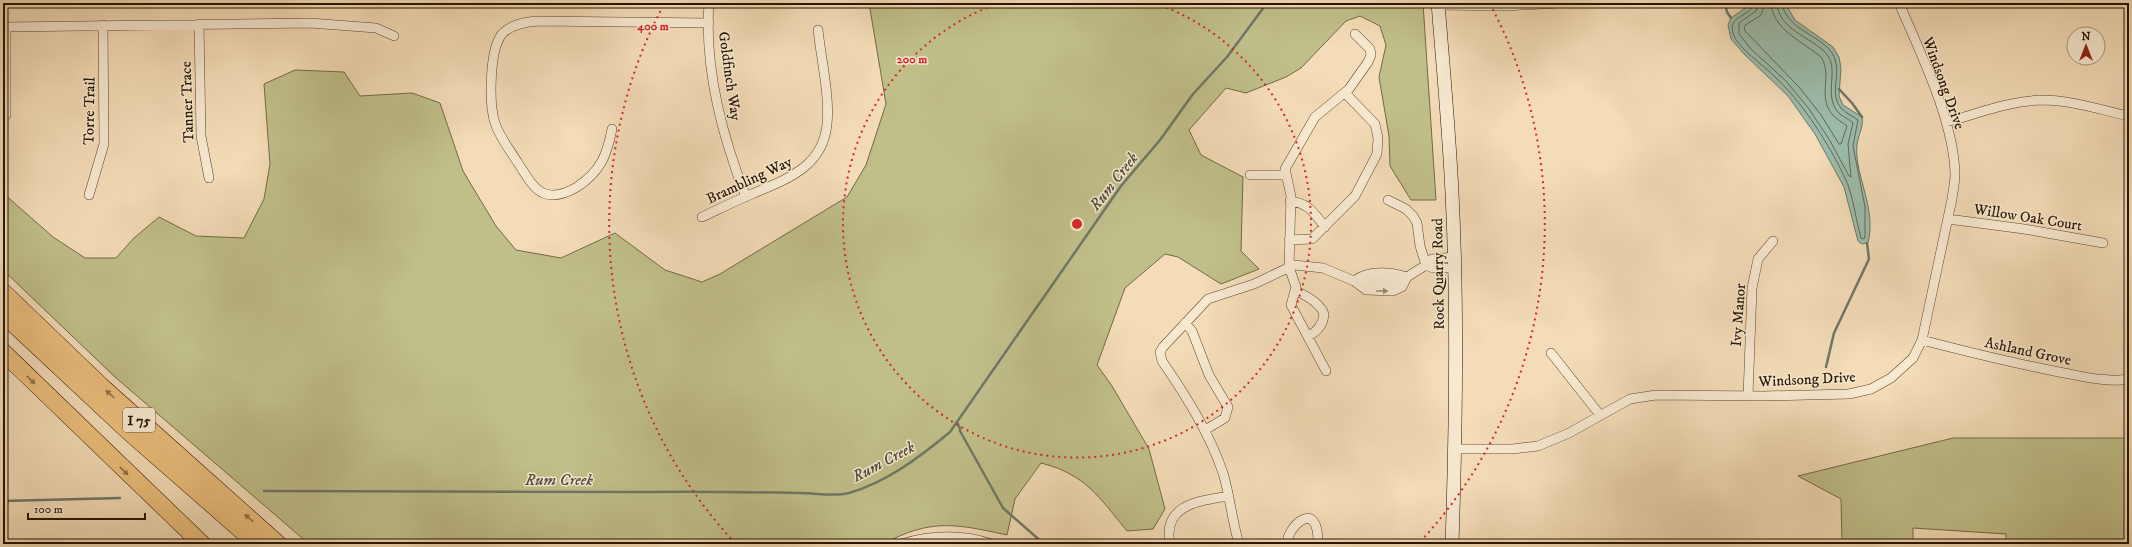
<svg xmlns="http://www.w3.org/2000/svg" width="2132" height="547" font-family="'IM FELL DW Pica',serif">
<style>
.green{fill:#c0bf8a;stroke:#736945}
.water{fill:#9cbcab;stroke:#6d7867}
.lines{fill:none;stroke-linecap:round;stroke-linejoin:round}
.shore{stroke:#616856;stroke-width:1}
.stream{stroke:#6d7867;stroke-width:2.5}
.street-casing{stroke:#59452e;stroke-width:10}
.secondary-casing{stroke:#261300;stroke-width:14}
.highway-casing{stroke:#261300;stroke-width:18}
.street{stroke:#f7e8d0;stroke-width:9}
.secondary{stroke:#f7e8d0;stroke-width:13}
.highway{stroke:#eabe7c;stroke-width:17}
.oneway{fill:#998872}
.oneway2{fill:#927144}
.ring{fill:none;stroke:#d62828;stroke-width:2;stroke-dasharray:2 4}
.labels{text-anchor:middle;stroke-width:3;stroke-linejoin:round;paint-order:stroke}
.shield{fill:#f7e8d0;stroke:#65533e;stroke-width:1}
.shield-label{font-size:14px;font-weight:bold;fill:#261300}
.street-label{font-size:15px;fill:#261300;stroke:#f7e8d0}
.water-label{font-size:16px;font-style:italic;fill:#4f4e3c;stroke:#f7e8d0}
.centre{fill:#d62828;stroke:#f7e8d0;stroke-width:2}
.ring-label{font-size:12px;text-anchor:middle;font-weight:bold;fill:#d62828;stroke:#f7e8d0;stroke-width:3;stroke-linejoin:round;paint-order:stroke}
</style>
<rect width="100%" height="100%" fill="#f3dcb7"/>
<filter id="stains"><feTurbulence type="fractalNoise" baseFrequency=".005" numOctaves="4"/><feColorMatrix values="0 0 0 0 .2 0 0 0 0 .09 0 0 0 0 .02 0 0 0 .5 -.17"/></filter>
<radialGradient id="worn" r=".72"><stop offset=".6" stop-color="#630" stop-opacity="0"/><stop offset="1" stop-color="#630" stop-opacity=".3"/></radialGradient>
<path class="green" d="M 869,3 L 1423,3 L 1436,200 L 1411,200 L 1390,166 L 1389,136 L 1379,77 L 1386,45 L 1380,26 L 1360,16 L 1346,21 L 1301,68 L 1286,77 L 1246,93 L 1226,88 L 1189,130 L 1201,155 L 1243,177 L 1241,251 L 1259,269 L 1221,284 L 1178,257 L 1165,254 L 1125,288 L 1097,365 L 1112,386 L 1149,449 L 1165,509 L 1153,529 L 1127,531 C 1099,497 1085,474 1041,463 L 1015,499 L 1007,535 C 956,524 932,518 883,544 L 309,544 L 115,377 L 3,270 L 3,193 L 53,237 L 85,258 L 116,258 L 134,238 L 159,217 L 196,236 L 244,238 L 264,199 L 270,164 L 264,84 L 295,70 L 344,72 L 360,96 L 412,93 L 440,103 L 463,171 L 496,226 L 516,250 L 561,258 L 615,233 L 665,270 L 702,282 L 720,274 L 847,197 L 866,165 L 886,104 Z
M 1953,438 L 2129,438 L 2129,544 L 2006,544 L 2006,534 L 1913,528 L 1913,544 L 1842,544 L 1841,499 L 1798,476 Z"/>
<path class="water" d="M 1752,3 L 1785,3 L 1795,20 L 1833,47 L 1839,57 L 1841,68 L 1839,96 L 1843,105 L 1862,117 C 1864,127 1858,135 1857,145 C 1854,175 1877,208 1868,243 L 1862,244 L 1858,241 L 1844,187 L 1815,134 L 1788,96 L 1745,55 L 1731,39 L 1728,25 L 1731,18 Z"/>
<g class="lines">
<path class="shore" d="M 1754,3 C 1752,17 1728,14 1733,33 C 1737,48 1764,65 1775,77 C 1786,87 1796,99 1805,111 C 1821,133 1837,159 1848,185 C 1854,201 1856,221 1861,238 L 1864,239 L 1865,237 L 1865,207 L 1853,146 L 1858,120 C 1853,116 1845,113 1841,108 C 1827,91 1846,68 1829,49 C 1815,34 1785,27 1782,3
M 1759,3 L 1756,11 L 1739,23 L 1739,34 L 1751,49 L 1786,81 L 1809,109 L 1829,139 L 1849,176 L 1851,177 L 1848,144 L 1853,123 C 1848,118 1839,116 1835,108 C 1825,89 1840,68 1825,52 C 1810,37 1778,29 1777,3
M 1765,3 L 1761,15 L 1744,26 L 1745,31 L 1799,87 L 1821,115 L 1839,144 L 1841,144 L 1847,126 C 1842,122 1836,119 1832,114 C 1817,96 1833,75 1821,57 C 1803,42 1772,29 1771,3"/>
<path class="stream" d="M 1725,3 L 1727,12 L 1731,18
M 1839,89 L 1852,103 L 1862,117
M 1826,367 L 1834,333 L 1869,259 L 1867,243
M 957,422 L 960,429 L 960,431 L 1003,508 L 1044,544
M 264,491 L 642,492 C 695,491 747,492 800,493 C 817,493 832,497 849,493 C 887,482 920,457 950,432 L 1121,186 L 1160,140 L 1193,94 L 1227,57 L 1267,3
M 3,501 L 120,498"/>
<g class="street-casing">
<path id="street" d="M 709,3 C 704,69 722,136 746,197
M 1438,5 L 1507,6 L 1557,3
M 199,24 L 201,136 L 209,178
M 3,27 L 310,23 L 376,28 L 394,36
M 6,27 L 6,115
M 1946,122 C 1977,114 2009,101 2041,100 C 2071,100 2101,110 2129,116
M 612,129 C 607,155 601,171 577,187 C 567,193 555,198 543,193 C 532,188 525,173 518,163 C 510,150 500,138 495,123 C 489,105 489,50 502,34 C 511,24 526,22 538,21 L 709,23
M 1250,175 L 1286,175
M 89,195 L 104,144 L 103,25
M 1388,200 L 1406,209 L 1413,216 L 1417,223 L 1420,246 L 1426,265 L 1433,268 L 1455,268
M 1290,201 C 1309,203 1314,213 1325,227
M 702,217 C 719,209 735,201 752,194 C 787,179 823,167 827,124 C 830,97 821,58 818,30
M 1948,219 L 2024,229 L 2103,243
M 1289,240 L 1312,239 L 1355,196 L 1377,154 L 1378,138 L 1375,124 L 1345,93
M 1354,281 L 1366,290 L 1393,291 L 1402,287 L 1407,277
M 1354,281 C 1369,270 1390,272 1407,277
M 1296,291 C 1305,295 1320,303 1324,314 C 1323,325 1317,332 1308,336
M 1185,323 L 1192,331 L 1209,375 L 1228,407 L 1225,418 L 1205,430
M 1922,340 C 1968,352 2013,363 2059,372 C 2081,376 2107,383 2129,379
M 1551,353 L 1600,415
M 1326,371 L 1291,305 L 1296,287 L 1289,267 L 1291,196 L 1285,169 L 1315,117 L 1349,89 L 1368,62 L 1371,55 L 1370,49 L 1355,34
M 1748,396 L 1752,288 L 1758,259 L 1773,241
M 1454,449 L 1512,449 L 1538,446 L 1569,433 L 1630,399 L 1656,395 L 1764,396 L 1849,394 L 1871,389 L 1891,378 L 1913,358 L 1922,340 L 1952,199 C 1953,191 1955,182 1955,174 C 1954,121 1920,52 1899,3
M 901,544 C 931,535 962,534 992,544
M 1170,544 C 1162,504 1200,501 1228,496
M 1239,544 C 1232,521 1230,496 1223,473 C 1209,432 1186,396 1162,361 L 1160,352 L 1163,347 L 1208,299 L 1254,284 L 1294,265 L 1323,268 L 1354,281 L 1393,282 L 1407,277 L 1426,265 L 1432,259 L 1455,257
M 1287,544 C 1287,526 1319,497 1318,544"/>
</g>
<g class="secondary-casing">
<path id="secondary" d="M 1438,3 C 1443,66 1449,130 1452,193 C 1458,310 1456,427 1452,544"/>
</g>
<g class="highway-casing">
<path id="highway" d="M 3,292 L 101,386 L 278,544
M 3,314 L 127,430 L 257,544
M 3,352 L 202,544"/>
</g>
<use href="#street" class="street"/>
<use href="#secondary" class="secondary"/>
<use href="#highway" class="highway"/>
</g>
<defs><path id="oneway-solid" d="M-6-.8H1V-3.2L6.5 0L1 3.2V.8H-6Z"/></defs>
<use class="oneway" href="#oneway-solid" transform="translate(1382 291)"/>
<g class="oneway2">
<use href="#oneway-solid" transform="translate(31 380) rotate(44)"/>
<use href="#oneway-solid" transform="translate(110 394) rotate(-138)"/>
<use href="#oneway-solid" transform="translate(124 471) rotate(44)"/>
<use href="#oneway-solid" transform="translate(249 518) rotate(-138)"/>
</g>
<g class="ring">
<path d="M1155 3A234 234 0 1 1 999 3"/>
<path d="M735 543A468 468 0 0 1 664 4M1490 4A468 468 0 0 1 1419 543"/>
</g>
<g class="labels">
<rect class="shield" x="123" y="408" width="32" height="24" rx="3"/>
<g class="shield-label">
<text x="139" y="425">I 75</text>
</g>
<g class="street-label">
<text transform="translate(730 76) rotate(82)" y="5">Goldfinch Way</text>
<text transform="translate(1944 83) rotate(70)" y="5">Windsong Drive</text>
<text transform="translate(187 102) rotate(-92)" y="5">Tanner Trace</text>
<text transform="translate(89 111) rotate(-89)" y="5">Torre Trail</text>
<text transform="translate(749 180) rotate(-25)" y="5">Brambling Way</text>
<text transform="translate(2028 217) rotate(9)" y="5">Willow Oak Court</text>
<text transform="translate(1438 274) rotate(-91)" y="5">Rock Quarry Road</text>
<text transform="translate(1738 315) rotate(-86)" y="5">Ivy Manor</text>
<text transform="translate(2028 351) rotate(12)" y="5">Ashland Grove</text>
<text transform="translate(1807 379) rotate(-3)" y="5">Windsong Drive</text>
</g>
<g class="water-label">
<text transform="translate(1113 181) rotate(-52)" y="6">Rum Creek</text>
<text transform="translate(883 461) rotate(-28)" y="6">Rum Creek</text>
<text x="559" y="485">Rum Creek</text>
</g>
</g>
<circle cx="1077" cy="224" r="6" class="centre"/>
<g class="ring-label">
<text x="653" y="30">400 m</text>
<text x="912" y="63">200 m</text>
</g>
<rect width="2132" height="547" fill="none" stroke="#f3dcb7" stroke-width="16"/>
<rect x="4" y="4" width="2124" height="539" fill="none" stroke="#261300" stroke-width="2"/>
<rect x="8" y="8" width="2116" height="531" fill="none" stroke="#261300"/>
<g transform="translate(2086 46)"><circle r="19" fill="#f7e8d0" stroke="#a3937d"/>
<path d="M0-3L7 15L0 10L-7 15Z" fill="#8f2418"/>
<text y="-6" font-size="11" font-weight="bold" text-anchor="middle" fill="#261300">N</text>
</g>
<path d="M28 513v6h117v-6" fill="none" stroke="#261300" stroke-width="2"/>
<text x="34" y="513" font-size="12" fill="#261300" stroke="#f7e8d0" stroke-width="3" paint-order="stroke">100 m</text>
<rect width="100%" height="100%" filter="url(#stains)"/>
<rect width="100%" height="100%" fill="url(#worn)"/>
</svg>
